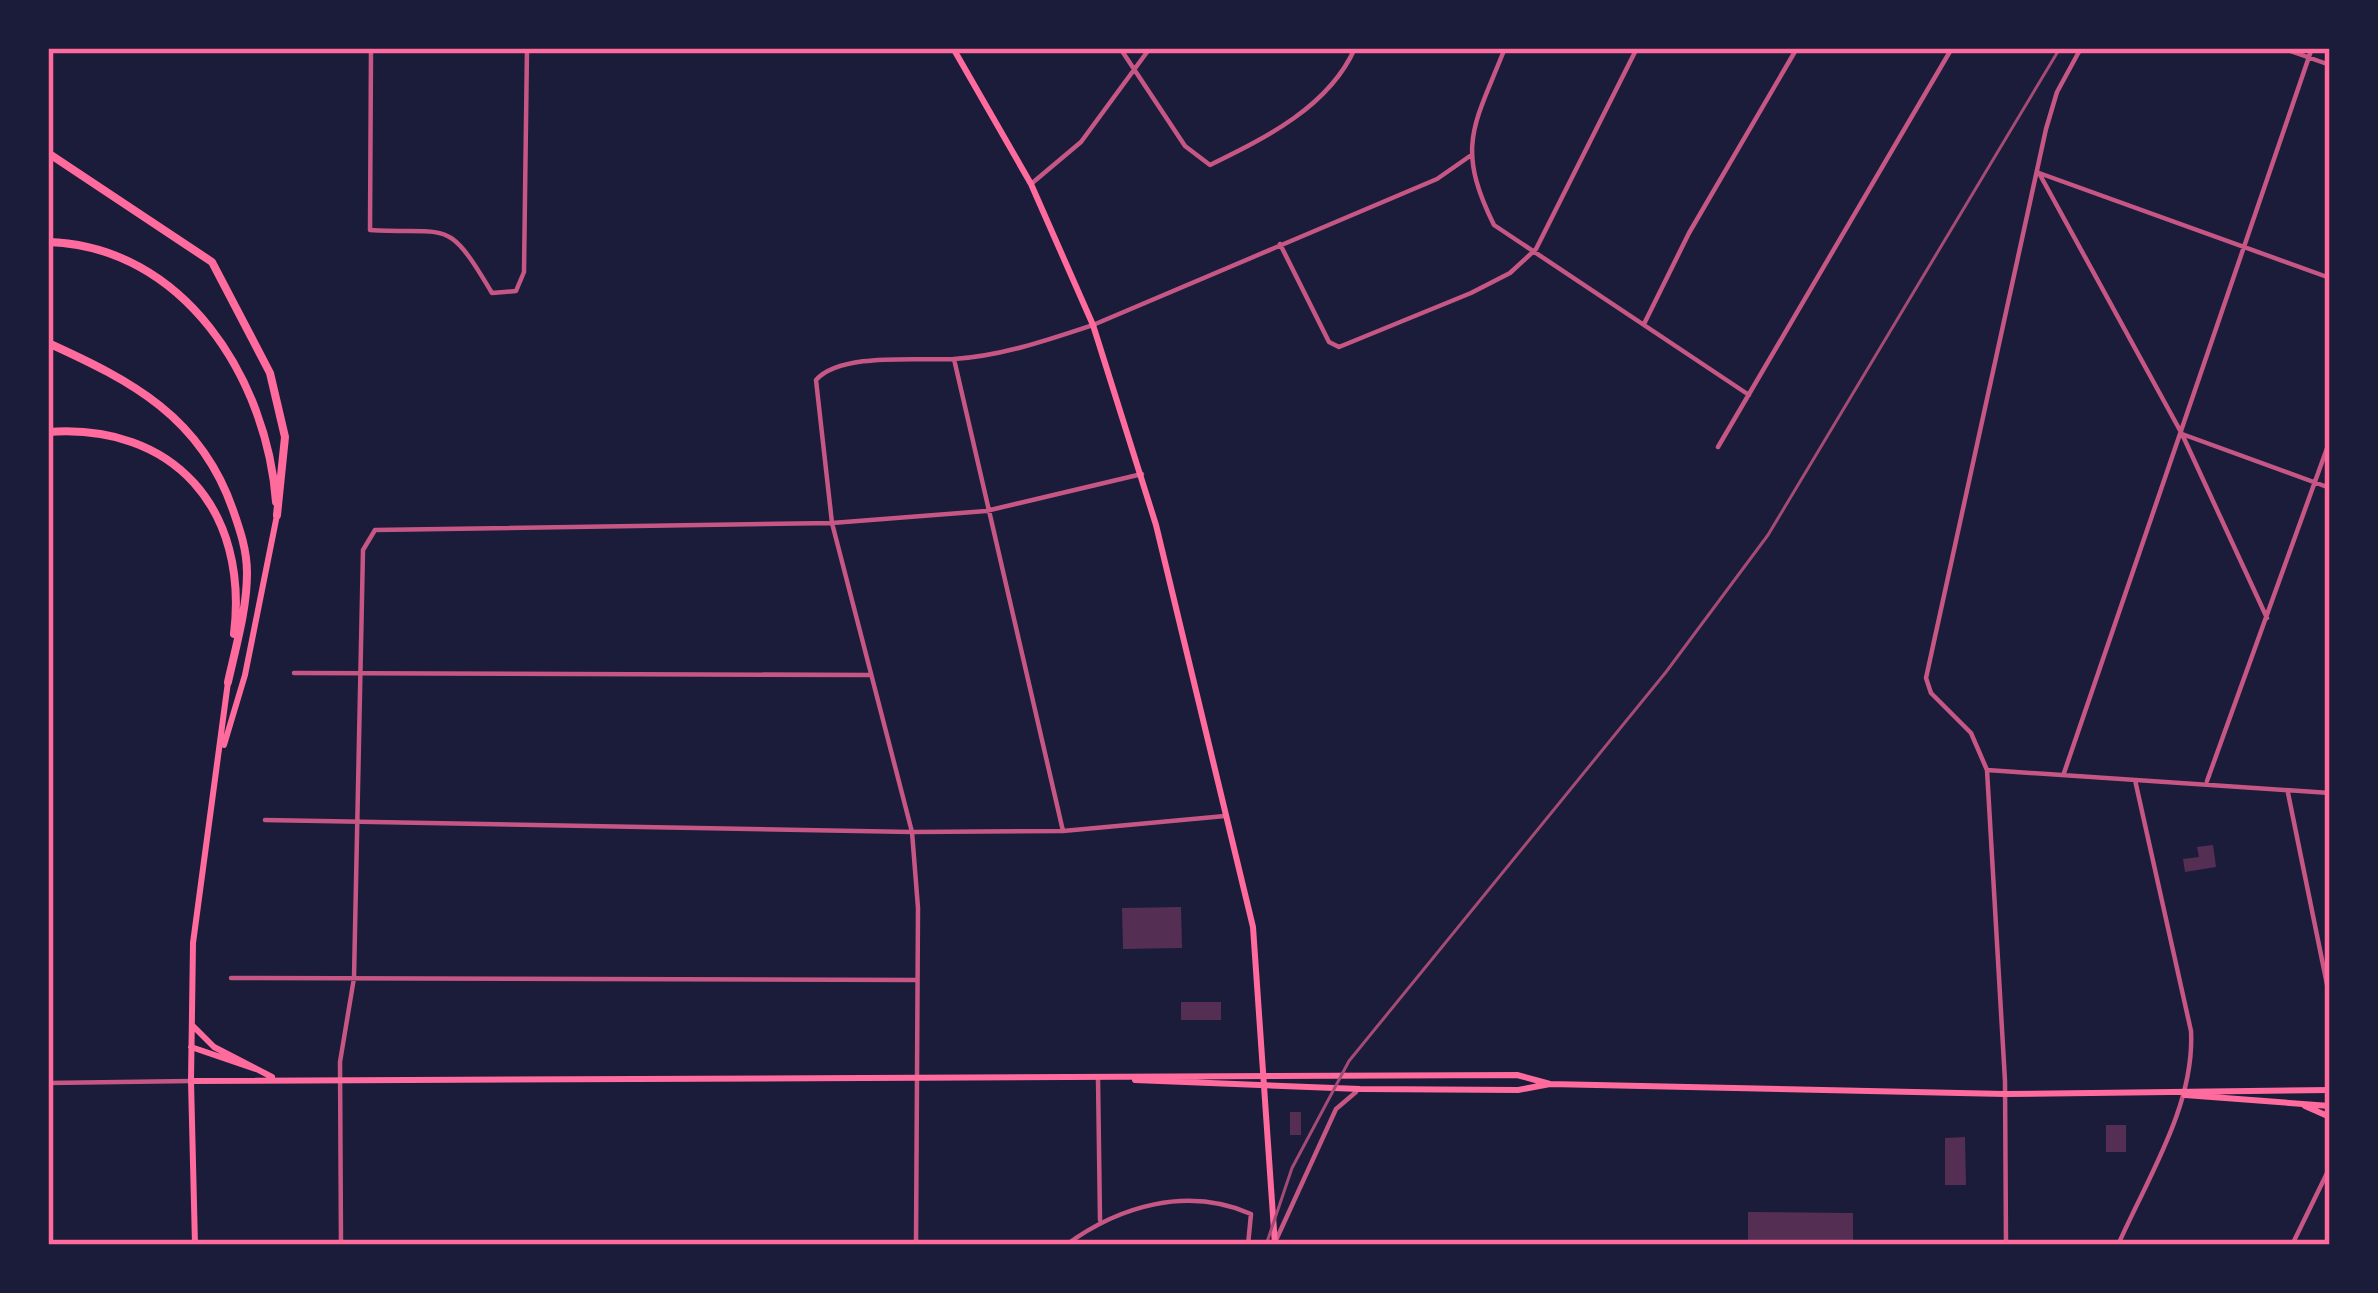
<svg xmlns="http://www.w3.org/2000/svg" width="2378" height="1293" font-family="Cabin,sans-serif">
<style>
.building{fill:#542f53}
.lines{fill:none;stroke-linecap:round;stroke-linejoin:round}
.minor{stroke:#c65784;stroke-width:4.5}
.secondary{stroke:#ff6b9d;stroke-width:6}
.primary{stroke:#ff6b9d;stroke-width:6}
.motorway{stroke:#ff6b9d;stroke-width:8}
.rail{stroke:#a44b75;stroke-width:3}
.neatline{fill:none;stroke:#ff6b9d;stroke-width:4.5}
</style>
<rect width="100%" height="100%" fill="#1b1b3a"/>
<path class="building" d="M 2213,845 L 2216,867 L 2185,872 L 2183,859 L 2199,857 L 2197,847 Z
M 1181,907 L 1182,948 L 1123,949 L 1122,908 Z
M 1181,1002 L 1221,1002 L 1221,1020 L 1181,1020 Z
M 1290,1112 L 1301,1112 L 1301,1135 L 1290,1135 Z
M 2106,1125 L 2126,1125 L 2126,1152 L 2106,1152 Z
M 1965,1137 L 1966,1185 L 1945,1185 L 1945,1138 Z
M 1748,1212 L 1853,1213 L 1853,1245 L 1748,1245 Z"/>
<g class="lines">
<path class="minor" d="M 371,48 L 370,230 C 451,235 446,216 492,293 L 516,291 L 524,272 L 527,48
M 1120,48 L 1185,146 L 1210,165 C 1265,138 1329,107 1355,48
M 1505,48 C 1474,126 1455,146 1494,225 L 1749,395
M 2282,48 L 2330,65
M 2039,173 L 2182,434 L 2267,618
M 2039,173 L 2330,278
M 1031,184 L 1081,142 L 1150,48
M 1280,244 L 1329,342 L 1339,347 L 1471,293 L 1510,273 L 1536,249 L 1637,48
M 1644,324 L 1689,233 L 1797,48
M 954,359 L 1063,831
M 2182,434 L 2330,488
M 1718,447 L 1952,48
M 294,673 L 870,675
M 1987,770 L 2330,793
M 2064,773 L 2312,48
M 2207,781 L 2330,440
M 2288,793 L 2330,999
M 265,820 L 912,832 L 1063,831 L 1225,816
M 231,978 L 916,980
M 1098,1078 L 1100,1220
M 48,1083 L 191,1081
M 1277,1238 L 1336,1109 L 1356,1092
M 341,1245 L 340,1062 L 354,978 L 363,550 L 375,530 L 832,523 L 986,511 L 1142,474
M 916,1245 L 918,908 L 912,832 L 832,523 L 816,380 C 841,352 918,361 954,359 C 1001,356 1048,340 1093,325 L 1437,179 L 1470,156
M 1066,1245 C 1119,1206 1187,1186 1251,1214 L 1248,1245
M 2006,1245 L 2005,1081 L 1987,770 L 1971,733 L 1931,693 L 1926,678 L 2046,129 L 2057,92 L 2081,48
M 2118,1245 C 2147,1179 2195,1105 2191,1031 L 2135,780
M 2292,1245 L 2330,1167"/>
<path class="secondary" d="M 953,48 L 1031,184 L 1093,325 L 1156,525 L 1253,927 L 1275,1245
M 191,1081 L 195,1245"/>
<path class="primary" d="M 228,682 L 193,943 L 191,1081 L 1517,1075 L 1550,1084
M 224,745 L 245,675 L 277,515
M 194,1027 L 214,1047 L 272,1077
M 191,1047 L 259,1070
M 1135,1080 L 1360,1089 L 1518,1090 L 1550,1084 L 2005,1094 L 2330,1090
M 2185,1095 L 2330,1106
M 2305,1106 L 2330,1117
M 2328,1245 L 2330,1240"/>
<path class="motorway" d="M 48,153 L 212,262 L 270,373 L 285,437 L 277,515
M 48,242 C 184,246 267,379 276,502
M 48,343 C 132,381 201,417 233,510 C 240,530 247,550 247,573 C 247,609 236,646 228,682
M 48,432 C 174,423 249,509 234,634"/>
<path class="rail" d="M 1266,1245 L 1292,1168 L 1349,1061 L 1666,672 L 1768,535 L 2060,48"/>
</g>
<rect width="2378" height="1293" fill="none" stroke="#1b1b3a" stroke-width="102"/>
<rect x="51" y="51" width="2276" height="1191" class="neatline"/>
</svg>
